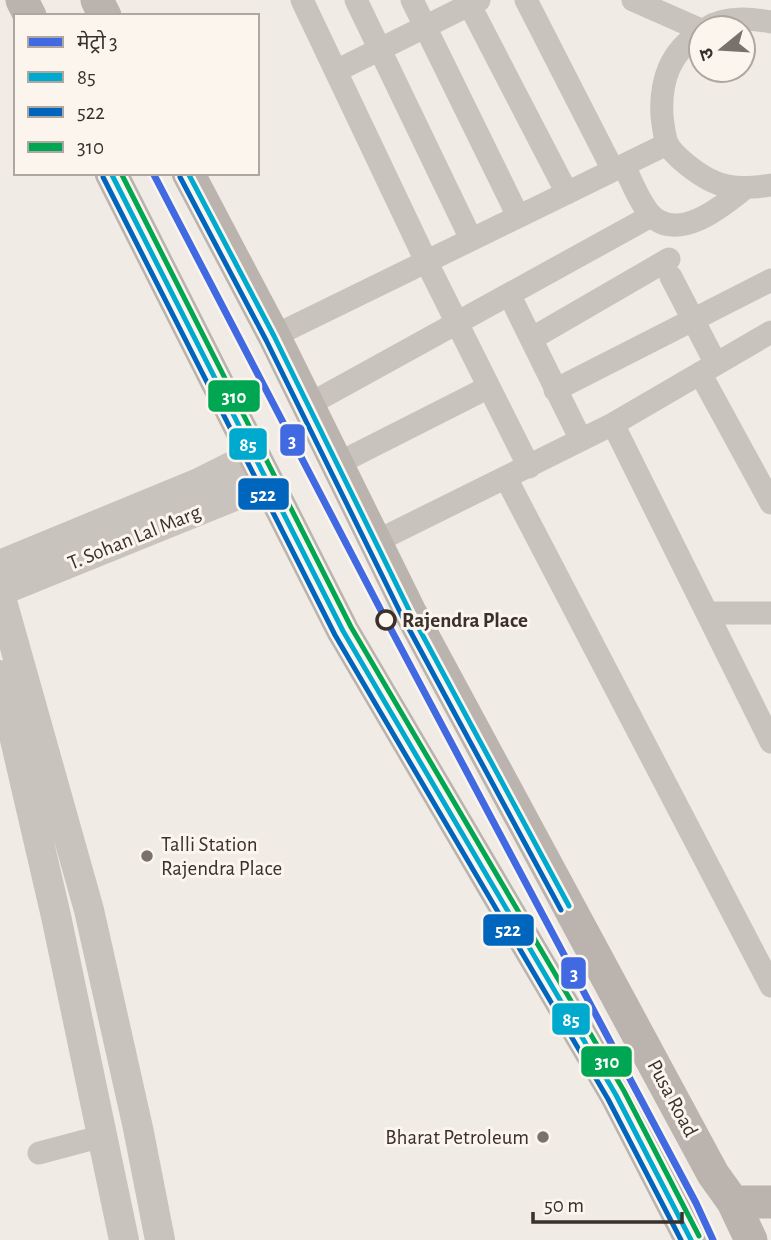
<svg xmlns="http://www.w3.org/2000/svg" width="771" height="1240" font-family="'Alegreya Sans','Noto Sans Devanagari',sans-serif">
<style>
.lines{fill:none;stroke-linecap:round;stroke-linejoin:round}
.minor{stroke:#c9c3be;stroke-width:23}
.tertiary{stroke:#c9c3be;stroke-width:30}
.secondary{stroke:#bab3ae;stroke-width:33}
.bus-1-casing{stroke:#fbf5ee;stroke-width:10}
.bus-2-casing{stroke:#fbf5ee;stroke-width:10}
.bus-3-casing{stroke:#fbf5ee;stroke-width:10}
.bus-1{stroke:#00a9ce;stroke-width:5}
.bus-2{stroke:#0065bd;stroke-width:5}
.bus-3{stroke:#00a651;stroke-width:5}
.metro-1-casing{stroke:#fbf5ee;stroke-width:12}
.metro-1{stroke:#4169e1;stroke-width:7}
.stop-dot{fill:#fbf5ee;stroke:#3b302b;stroke-width:3.5}
.poi-dot{fill:#7a716c;stroke:#fbf5ee;stroke-width:2.5}
.labels{text-anchor:middle;stroke-width:6;stroke-linejoin:round;paint-order:stroke}
.street-label{font-size:21px;fill:#3b302b;stroke:#fbf5ee}
.stop-label{font-size:21px;font-weight:bold;fill:#3b302b;stroke:#fbf5ee;text-anchor:start}
.poi-label{font-size:21px;fill:#3b302b;stroke:#fbf5ee;text-anchor:start}
.line-badge{stroke:#fbf5ee;stroke-width:2.5}
.badge-label{font-size:19px;text-anchor:middle;font-weight:bold;fill:#fff}
</style>
<rect width="100%" height="100%" fill="#f0ebe5"/>
<g class="lines">
<path class="minor" d="M 302,0 L 426,261 L 529,467
M 356,0 L 471,239
M 412,0 L 518,216
M 467,0 L 567,193
M 526,0 L 613,170
M 633,0 L 701,30
M 707,28 C 725,16 750,18 771,22
M 701,32 C 670,52 660,80 662,116 C 663,124 664,135 667,143 C 673,156 699,175 712,181 C 731,190 751,188 771,185
M 336,71 L 479,0
M 624,165 C 631,181 638,199 649,213 C 676,245 723,206 745,188
M 671,277 L 716,364
M 509,294 L 581,440
M 274,336 L 667,144
M 531,339 L 669,259
M 700,373 L 771,503
M 555,390 L 771,280
M 308,405 L 651,216
M 613,424 L 771,742
M 337,464 L 489,387
M 506,478 L 771,986
M 375,542 L 613,424 L 771,332
M 707,613 L 771,613
M 39,1153 L 103,1136"/>
<path class="tertiary" d="M 0,565 L 201,482 L 255,455
M 0,591 L 269,482
M 0,594 L 89,910 L 138,1128 L 160,1240
M 0,675 L 56,916 L 124,1240"/>
<path class="secondary" d="M 22,0 L 30,16
M 97,0 L 105,16
M 111,173 L 343,631 L 616,1095 L 691,1240
M 188,173 L 274,336 L 410,612 L 713,1174 L 733,1202 L 751,1240
M 733,1202 L 771,1202"/>
<g class="bus-1-casing">
<path id="bus-1" d="M 111,173 L 343,631 L 616,1095 L 691,1240
M 188,173 L 274,336 L 410,612 L 569,906"/>
</g>
<g class="bus-2-casing">
<path id="bus-2" d="M 103,177 L 335,635 L 608,1099 L 681,1240
M 180,177 L 266,340 L 402,616 L 561,910"/>
</g>
<g class="bus-3-casing">
<path id="bus-3" d="M 121,173 L 351,627 L 624,1091 L 699,1236"/>
</g>
<use href="#bus-1" class="bus-1"/>
<use href="#bus-2" class="bus-2"/>
<use href="#bus-3" class="bus-3"/>
<g class="metro-1-casing">
<path id="metro-1" d="M 153,173 L 386,620 L 696,1203 L 713,1240"/>
</g>
<use href="#metro-1" class="metro-1"/>
</g>
<circle class="stop-dot" cx="386" cy="620" r="9"/>
<g class="poi-dot">
<circle cx="147" cy="856" r="7"/>
<circle cx="543" cy="1137" r="7"/>
</g>
<g class="labels">
<g class="street-label">
<text transform="translate(134 537) rotate(-22)" y="7">T. Sohan Lal Marg</text>
<text transform="translate(673 1098) rotate(62)" y="7">Pusa Road</text>
</g>
<g class="stop-label">
<text x="402" y="627">Rajendra Place</text>
</g>
<g class="poi-label">
<text x="161" y="851">Talli Station<tspan x="161" dy="24">Rajendra Place</tspan></text>
<text x="529" y="1144" text-anchor="end">Bharat Petroleum</text>
</g>
</g>
<g class="line-badge">
<rect x="207" y="379" width="54" height="34" rx="7" fill="#00a651"/>
<rect x="279" y="423" width="27" height="34" rx="7" fill="#4169e1"/>
<rect x="228" y="427" width="40" height="34" rx="7" fill="#00a9ce"/>
<rect x="237" y="477" width="53" height="34" rx="7" fill="#0065bd"/>
<rect x="482" y="913" width="53" height="34" rx="7" fill="#0065bd"/>
<rect x="560" y="956" width="27" height="34" rx="7" fill="#4169e1"/>
<rect x="551" y="1002" width="40" height="34" rx="7" fill="#00a9ce"/>
<rect x="580" y="1045" width="53" height="33" rx="7" fill="#00a651"/>
</g>
<g class="badge-label">
<text x="234" y="403">310</text>
<text x="292" y="447">3</text>
<text x="248" y="451">85</text>
<text x="263" y="501">522</text>
<text x="508" y="936">522</text>
<text x="574" y="980">3</text>
<text x="571" y="1026">85</text>
<text x="607" y="1068">310</text>
</g>
<rect x="14" y="14" width="245" height="161" fill="#fbf5ee" stroke="#aea6a0" stroke-width="2"/>
<rect x="28" y="37" width="35" height="10" fill="#4169e1" stroke="#aea6a0" stroke-width="2"/>
<text x="77" y="49" font-size="21" fill="#3b302b">मेट्रो 3</text>
<rect x="28" y="72" width="35" height="10" fill="#00a9ce" stroke="#aea6a0" stroke-width="2"/>
<text x="77" y="84" font-size="21" fill="#3b302b">85</text>
<rect x="28" y="107" width="35" height="10" fill="#0065bd" stroke="#aea6a0" stroke-width="2"/>
<text x="77" y="119" font-size="21" fill="#3b302b">522</text>
<rect x="28" y="142" width="35" height="10" fill="#00a651" stroke="#aea6a0" stroke-width="2"/>
<text x="77" y="154" font-size="21" fill="#3b302b">310</text>
<g transform="translate(722 49) rotate(252)"><circle r="33" fill="#fbf5ee" stroke="#aea6a0" stroke-width="2"/>
<path d="M0-5L12 26L0 18L-12 26Z" fill="#7a716c"/>
<text y="-10" font-size="19" font-weight="bold" text-anchor="middle" fill="#3b302b">उ</text>
</g>
<path d="M533 1212v10h149v-10" fill="none" stroke="#3b302b" stroke-width="3.5"/>
<text x="544" y="1212" font-size="21" fill="#3b302b" stroke="#fbf5ee" stroke-width="5" paint-order="stroke">50 m</text>
</svg>
